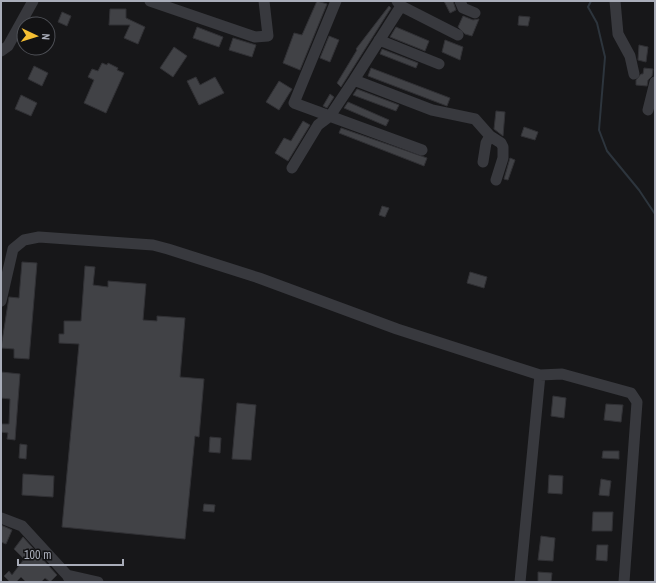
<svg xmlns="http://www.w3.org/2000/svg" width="656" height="583" font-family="'Archivo Narrow',sans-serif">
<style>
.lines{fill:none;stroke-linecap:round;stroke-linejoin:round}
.stream{stroke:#2d353d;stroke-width:2}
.building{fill:#414246;stroke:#313135}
.minor{stroke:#38393e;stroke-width:11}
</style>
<rect width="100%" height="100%" fill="#171719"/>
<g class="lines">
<path class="stream" d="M 591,1 L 588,7 L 597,23 L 605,57 L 599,130 L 607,151 L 639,190 L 655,214"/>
</g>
<path class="building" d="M 317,1 L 327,4 L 300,70 L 283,63 L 294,33 L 302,35 Z
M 444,1 L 453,1 L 456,10 L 450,13 Z
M 389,6 L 391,8 L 341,87 L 337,83 L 357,50 L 356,49 Z
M 110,9 L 126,9 L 126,18 L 145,27 L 138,44 L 124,38 L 130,25 L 109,25 Z
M 62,12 L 71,16 L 67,26 L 58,22 Z
M 463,16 L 473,20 L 479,19 L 472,36 L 465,34 L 458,27 Z
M 519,16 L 530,17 L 528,26 L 518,25 Z
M 197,27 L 223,37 L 219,47 L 193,38 Z
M 396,27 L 429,41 L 425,51 L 390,37 Z
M 329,36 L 339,40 L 330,62 L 320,58 Z
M 233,38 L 256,45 L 252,57 L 229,50 Z
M 445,40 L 463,47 L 460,60 L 442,52 Z
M 639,45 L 648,47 L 646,62 L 638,60 Z
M 174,47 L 187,56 L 173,77 L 160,68 Z
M 382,49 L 418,63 L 416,68 L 380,54 Z
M 102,63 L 107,65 L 108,63 L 118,68 L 117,70 L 124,73 L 106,113 L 84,103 L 94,80 L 88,77 L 92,69 L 98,71 Z
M 34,66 L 48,73 L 42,86 L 28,79 Z
M 371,68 L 450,98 L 447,106 L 368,76 Z
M 644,68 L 653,69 L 652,76 L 648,80 L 647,86 L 636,85 L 636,80 L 641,74 L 643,74 Z
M 196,77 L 200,85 L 215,77 L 224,93 L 199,105 L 187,81 Z
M 279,81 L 292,89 L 279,110 L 266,102 Z
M 357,89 L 399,105 L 396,111 L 353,95 Z
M 330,94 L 334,97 L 327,108 L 323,106 Z
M 21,95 L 37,103 L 31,116 L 15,109 Z
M 348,102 L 389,120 L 386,126 L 344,108 Z
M 496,111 L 505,112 L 503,136 L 494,129 Z
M 303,121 L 310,125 L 288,161 L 275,153 L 284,138 L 291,141 Z
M 524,127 L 538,132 L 535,140 L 521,136 Z
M 341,128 L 427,158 L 424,166 L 339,133 Z
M 510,158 L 515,160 L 508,180 L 504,179 Z
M 382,206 L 389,208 L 385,217 L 379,215 Z
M 22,262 L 37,263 L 29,359 L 14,358 L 14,349 L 1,348 L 9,297 L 19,298 Z
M 85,266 L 95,267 L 93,285 L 108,287 L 108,281 L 146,284 L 143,320 L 157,321 L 157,316 L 185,318 L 180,377 L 204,379 L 199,437 L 195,436 L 185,539 L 62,527 L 79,344 L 59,343 L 59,334 L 64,334 L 64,321 L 81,321 Z
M 470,272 L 487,277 L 484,288 L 467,283 Z
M 1,372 L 20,374 L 15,440 L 7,439 L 8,433 L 1,432 L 1,424 L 9,424 L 10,399 L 1,398 Z
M 553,396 L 566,398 L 564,418 L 551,416 Z
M 237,403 L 256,405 L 251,460 L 232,459 Z
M 606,404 L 623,405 L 621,422 L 604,420 Z
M 210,437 L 221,438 L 220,453 L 209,452 Z
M 20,444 L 27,445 L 26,459 L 19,458 Z
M 603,451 L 619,451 L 619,459 L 602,458 Z
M 23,474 L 54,476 L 53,497 L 22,495 Z
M 549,475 L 563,476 L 562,494 L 548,493 Z
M 601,479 L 611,481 L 609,496 L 599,495 Z
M 204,504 L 215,505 L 214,512 L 203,511 Z
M 593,512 L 613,512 L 612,531 L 592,531 Z
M 1,525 L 12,530 L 6,544 L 1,542 Z
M 541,536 L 555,538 L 553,561 L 538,560 Z
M 23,537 L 57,575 L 50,582 L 45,578 L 41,582 L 26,582 L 21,577 L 16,582 L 10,582 L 4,576 L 9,571 L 12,575 L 24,559 L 14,549 Z
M 597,545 L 608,545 L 607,561 L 596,560 Z
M 538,572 L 552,573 L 551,582 L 538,582 Z"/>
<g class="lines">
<path class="minor" d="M 150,1 L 255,37 L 268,36 L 264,1
M 336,1 L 294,103 L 422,150
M 397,1 L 401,6 L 458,35
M 460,1 L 463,8 L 475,13
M 615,1 L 618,34 L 630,56 L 634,74
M 379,40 L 439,64
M 1,51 L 8,46 L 33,1
M 354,80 L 432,110 L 475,119 L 490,136 L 501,143 L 503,147 L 503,158 L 496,180
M 648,110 L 655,82
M 483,162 L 486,143 L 490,136
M 292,168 L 318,125 L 330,116 L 354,80 L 401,6
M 1,301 L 13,249 L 24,240 L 39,237 L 153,245 L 168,249 L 259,278 L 397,329 L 540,375 L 520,582
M 540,375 L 562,374 L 631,393 L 637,402 L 624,582
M 1,518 L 22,526 L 67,575 L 71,582
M 67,575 L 98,582"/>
</g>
<rect width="656" height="583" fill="none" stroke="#a9adb9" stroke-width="4"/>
<g transform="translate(36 36) rotate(94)"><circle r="19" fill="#121214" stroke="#4e5056"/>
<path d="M0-3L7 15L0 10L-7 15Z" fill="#f5bf33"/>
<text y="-6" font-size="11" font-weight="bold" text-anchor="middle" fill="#a9adb9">N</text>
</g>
<path d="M18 559v6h105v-6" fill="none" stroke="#a9adb9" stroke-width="2"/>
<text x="24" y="559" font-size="12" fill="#a9adb9" stroke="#121214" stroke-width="3" paint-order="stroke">100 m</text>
</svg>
